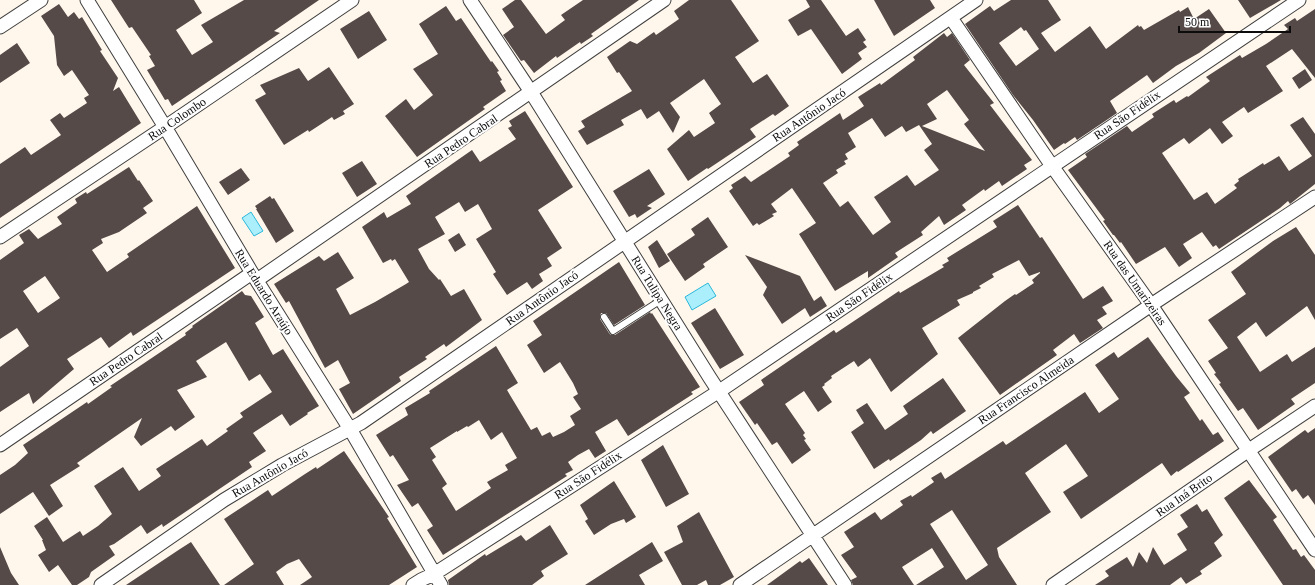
<svg xmlns="http://www.w3.org/2000/svg" width="1315" height="585" font-family="Georgia,serif">
<style>
.water{fill:#abeefc;stroke:#2bb8da}
.building{fill:#564a48;fill-rule:evenodd}
.lines{fill:none;stroke-linecap:round;stroke-linejoin:round}
.lane-casing{stroke:#3f3f3f;stroke-width:8}
.street-casing{stroke:#3f3f3f;stroke-width:15}
.lane{stroke:#fff;stroke-width:6}
.street{stroke:#fff;stroke-width:13}
.labels{text-anchor:middle;stroke-width:4;stroke-linejoin:round;paint-order:stroke}
.street-label{font-size:12px;fill:#0c0c0c;stroke:#fff}
</style>
<rect width="100%" height="100%" fill="#fff7ec"/>
<path class="water" d="M 251,212 L 263,231 L 254,236 L 242,218 Z
M 708,283 L 716,296 L 692,310 L 685,297 Z"/>
<path class="building" d="M 111,0 L 194,0 L 202,13 L 176,30 L 192,55 L 213,42 L 201,25 L 244,0 L 319,0 L 274,31 L 280,33 L 172,106 L 168,99 L 165,100 L 147,70 L 155,66 L 149,56 L 151,55 L 132,27 L 129,28 Z
M 515,0 L 521,0 L 546,34 L 565,20 L 561,15 L 583,0 L 639,0 L 591,34 L 593,36 L 581,44 L 580,42 L 557,58 L 556,56 L 534,73 L 524,60 L 521,61 L 503,35 L 514,27 L 502,9 Z
M 689,0 L 731,0 L 759,41 L 735,57 L 753,83 L 767,74 L 789,106 L 775,116 L 773,114 L 750,129 L 756,137 L 708,169 L 707,168 L 688,181 L 667,149 L 689,130 L 694,137 L 715,123 L 709,113 L 721,104 L 704,79 L 670,103 L 680,117 L 673,133 L 659,111 L 647,119 L 641,109 L 621,120 L 624,125 L 587,145 L 578,131 L 585,127 L 581,121 L 632,91 L 619,72 L 617,73 L 607,57 L 630,41 L 637,44 L 654,32 L 656,35 L 679,19 L 674,11 Z
M 806,0 L 821,0 L 846,36 L 858,28 L 866,40 L 863,42 L 867,47 L 858,53 L 862,59 L 842,74 L 811,29 L 798,36 L 788,20 L 810,7 Z
M 874,0 L 930,0 L 935,8 L 894,36 Z
M 1011,0 L 1048,0 L 1061,20 L 1041,33 L 1055,52 L 1090,26 L 1106,49 L 1138,25 L 1139,27 L 1141,26 L 1144,30 L 1179,10 L 1180,12 L 1188,7 L 1194,19 L 1209,9 L 1226,33 L 1199,53 L 1176,66 L 1153,83 L 1147,75 L 1110,101 L 1117,113 L 1077,140 L 1075,137 L 1065,144 L 1064,143 L 1054,150 L 1033,120 L 1013,95 L 965,24 L 990,6 L 994,11 ZM 1021,27 L 1024,31 L 1026,30 L 1039,49 L 1016,66 L 999,43 Z
M 1238,0 L 1281,0 L 1250,18 Z
M 59,4 L 68,17 L 74,12 L 79,19 L 82,17 L 102,50 L 100,51 L 118,78 L 113,91 L 119,87 L 141,123 L 0,218 L 0,164 L 25,147 L 31,155 L 61,135 L 50,120 L 60,113 L 64,118 L 87,103 L 84,98 L 89,95 L 72,70 L 64,76 L 57,65 L 54,36 L 41,16 Z
M 446,6 L 456,21 L 461,18 L 491,62 L 492,61 L 499,71 L 497,72 L 502,80 L 500,81 L 506,91 L 483,107 L 485,109 L 417,157 L 385,116 L 406,99 L 414,110 L 433,95 L 413,69 L 438,54 L 419,24 Z
M 1315,9 L 1315,78 L 1292,49 L 1266,66 L 1283,91 L 1248,113 L 1244,107 L 1222,122 L 1233,136 L 1222,144 L 1210,128 L 1189,144 L 1184,138 L 1162,153 L 1194,200 L 1207,192 L 1215,204 L 1237,188 L 1234,185 L 1239,181 L 1238,179 L 1263,163 L 1264,165 L 1279,156 L 1289,171 L 1312,156 L 1290,125 L 1303,117 L 1315,134 L 1315,184 L 1290,204 L 1288,201 L 1280,208 L 1219,249 L 1216,245 L 1213,247 L 1202,232 L 1183,244 L 1192,258 L 1179,267 L 1165,247 L 1136,264 L 1121,242 L 1120,243 L 1114,235 L 1113,235 L 1103,221 L 1105,220 L 1068,170 L 1087,157 L 1085,154 L 1127,126 L 1132,132 L 1154,117 L 1152,114 L 1174,100 L 1176,103 L 1187,96 L 1188,97 L 1210,81 L 1206,77 L 1240,55 L 1242,58 L 1266,44 L 1288,29 L 1284,25 L 1295,18 L 1297,21 Z
M 369,11 L 387,40 L 358,59 L 340,29 Z
M 944,33 L 947,37 L 952,33 L 970,60 L 964,65 L 994,103 L 990,105 L 1032,160 L 1024,165 L 1027,169 L 1002,186 L 999,181 L 985,191 L 984,189 L 962,205 L 966,210 L 944,225 L 939,216 L 921,232 L 923,235 L 895,253 L 898,257 L 868,278 L 868,271 L 835,291 L 799,234 L 816,223 L 792,188 L 771,204 L 777,212 L 772,214 L 774,216 L 759,225 L 757,223 L 753,226 L 729,191 L 733,188 L 731,185 L 745,176 L 751,182 L 790,156 L 788,153 L 799,145 L 797,142 L 840,113 L 843,120 L 864,106 L 858,97 L 880,83 L 881,85 L 915,60 L 913,57 ZM 947,90 L 969,120 L 964,124 L 985,151 L 922,126 L 937,119 L 927,104 ZM 872,118 L 885,137 L 902,126 L 906,132 L 919,125 L 932,144 L 924,150 L 939,170 L 915,186 L 907,175 L 874,197 L 891,222 L 873,235 L 848,201 L 840,207 L 823,183 L 838,173 L 836,170 L 846,164 L 844,161 L 848,159 L 845,154 L 856,147 L 848,133 Z
M 17,43 L 30,63 L 0,83 L 0,55 Z
M 329,67 L 354,104 L 343,111 L 345,114 L 334,120 L 332,117 L 309,132 L 308,130 L 284,145 L 255,100 L 266,94 L 260,85 L 299,68 L 308,81 Z
M 1305,69 L 1312,80 L 1299,89 L 1292,78 Z
M 525,111 L 573,187 L 538,210 L 562,248 L 547,258 L 552,266 L 539,274 L 543,281 L 532,289 L 527,282 L 507,295 L 493,274 L 496,272 L 476,239 L 492,229 L 478,204 L 465,212 L 459,202 L 435,217 L 445,234 L 418,249 L 429,269 L 439,280 L 440,279 L 451,296 L 464,289 L 482,320 L 446,347 L 444,344 L 425,357 L 427,359 L 399,377 L 401,381 L 353,414 L 339,389 L 350,383 L 338,360 L 325,368 L 289,301 L 286,303 L 274,284 L 319,256 L 324,261 L 338,252 L 354,278 L 336,289 L 350,315 L 375,302 L 406,284 L 409,282 L 395,259 L 392,261 L 391,259 L 383,263 L 362,227 L 384,212 L 387,218 L 411,204 L 406,196 L 472,150 L 480,162 L 516,139 L 508,128 L 512,126 L 509,121 Z
M 362,161 L 377,184 L 357,197 L 342,173 Z
M 129,167 L 138,181 L 139,180 L 153,201 L 143,208 L 147,213 L 119,232 L 101,239 L 103,243 L 92,250 L 107,272 L 129,257 L 127,254 L 197,206 L 235,268 L 133,336 L 131,332 L 109,348 L 101,337 L 67,359 L 74,369 L 33,404 L 29,393 L 0,412 L 0,367 L 29,346 L 17,328 L 0,339 L 0,260 L 24,243 L 19,235 L 29,229 L 38,239 L 62,224 L 57,217 L 77,203 L 75,199 L 86,192 L 87,194 ZM 45,276 L 60,298 L 38,313 L 23,291 Z
M 241,168 L 250,180 L 228,195 L 219,182 Z
M 649,169 L 665,194 L 664,195 L 647,206 L 652,208 L 637,218 L 635,214 L 629,217 L 613,191 Z
M 270,196 L 272,199 L 274,198 L 294,231 L 276,243 L 256,209 L 257,209 L 255,206 Z
M 1018,205 L 1040,238 L 1042,237 L 1083,299 L 1103,286 L 1113,301 L 1102,307 L 1107,314 L 1097,320 L 1103,328 L 1080,343 L 1074,334 L 1053,350 L 1057,355 L 1000,395 L 958,338 L 1005,301 L 1015,294 L 1016,295 L 1034,283 L 1032,280 L 1040,273 L 1040,272 L 1029,276 L 1019,260 L 992,274 L 994,277 L 979,286 L 981,288 L 973,292 L 973,293 L 957,300 L 960,305 L 922,328 L 938,354 L 891,392 L 870,358 L 858,367 L 854,361 L 831,376 L 832,378 L 824,384 L 825,385 L 822,387 L 832,402 L 818,412 L 804,391 L 785,404 L 805,433 L 803,435 L 806,439 L 804,440 L 811,450 L 792,464 L 777,442 L 772,445 L 757,423 L 755,425 L 739,402 L 764,385 L 761,380 L 834,330 L 836,333 L 899,291 L 900,293 L 944,267 L 942,265 L 949,261 L 947,258 L 997,227 L 993,221 Z
M 708,217 L 728,247 L 703,264 L 705,267 L 685,281 L 667,254 L 695,235 L 691,229 Z
M 1296,227 L 1315,255 L 1315,320 L 1307,306 L 1266,337 L 1256,322 L 1237,337 L 1260,372 L 1287,354 L 1292,362 L 1315,347 L 1315,383 L 1291,399 L 1295,404 L 1258,430 L 1243,408 L 1238,411 L 1219,384 L 1221,383 L 1214,374 L 1216,373 L 1208,361 L 1228,348 L 1208,320 L 1246,294 L 1231,272 L 1273,241 Z
M 459,233 L 466,245 L 455,252 L 448,240 Z
M 657,240 L 670,261 L 659,268 L 648,247 Z
M 745,255 L 800,276 L 814,301 L 821,296 L 827,306 L 810,317 L 805,308 L 782,324 L 763,295 L 767,287 Z
M 619,262 L 645,305 L 614,325 L 606,313 L 601,313 L 600,317 L 600,319 L 609,333 L 611,335 L 615,335 L 650,312 L 651,314 L 652,313 L 700,387 L 691,392 L 693,394 L 628,436 L 617,419 L 595,432 L 606,451 L 595,458 L 589,449 L 578,455 L 568,462 L 573,470 L 565,474 L 567,476 L 443,555 L 427,530 L 433,526 L 418,503 L 412,507 L 397,485 L 409,480 L 393,455 L 390,457 L 376,435 L 408,415 L 405,408 L 430,393 L 429,391 L 496,346 L 518,383 L 507,390 L 531,430 L 537,427 L 542,436 L 550,432 L 553,437 L 564,432 L 575,425 L 570,416 L 581,409 L 573,397 L 578,394 L 573,383 L 560,362 L 544,373 L 527,345 L 542,335 L 533,321 ZM 479,420 L 491,440 L 502,432 L 517,458 L 505,465 L 508,470 L 487,482 L 491,488 L 456,511 L 442,488 L 447,484 L 432,460 L 436,457 L 430,448 L 457,431 L 457,432 L 467,426 L 468,427 Z
M 242,291 L 245,295 L 251,296 L 264,317 L 255,323 L 273,355 L 283,349 L 319,406 L 307,413 L 308,414 L 290,426 L 282,414 L 253,433 L 266,451 L 249,462 L 252,467 L 163,527 L 162,524 L 147,534 L 141,525 L 114,544 L 109,546 L 115,555 L 91,572 L 89,577 L 77,585 L 72,585 L 58,565 L 49,572 L 38,555 L 46,550 L 42,540 L 43,540 L 34,526 L 47,517 L 63,542 L 80,531 L 83,536 L 98,526 L 112,514 L 94,486 L 123,467 L 139,491 L 161,476 L 156,469 L 202,439 L 207,446 L 228,431 L 226,429 L 243,417 L 240,413 L 272,392 L 260,374 L 249,381 L 226,342 L 196,361 L 207,377 L 177,390 L 195,417 L 175,431 L 171,426 L 141,446 L 134,437 L 142,418 L 77,463 L 80,466 L 50,485 L 63,506 L 49,516 L 33,492 L 0,514 L 0,475 L 15,465 L 28,453 L 23,445 L 87,402 L 88,404 L 112,387 L 110,386 L 186,335 L 185,333 L 193,327 L 192,326 Z
M 715,308 L 744,355 L 720,369 L 691,323 Z
M 1148,337 L 1176,376 L 1190,393 L 1184,397 L 1200,421 L 1202,419 L 1213,435 L 1218,432 L 1224,441 L 1178,472 L 1177,471 L 1171,476 L 1162,463 L 1081,519 L 1063,492 L 1088,476 L 1066,444 L 1025,473 L 1051,512 L 997,548 L 999,557 L 1017,585 L 916,585 L 944,567 L 932,548 L 902,567 L 914,585 L 853,585 L 851,580 L 857,577 L 841,555 L 854,547 L 844,532 L 875,512 L 881,520 L 903,505 L 900,501 L 911,495 L 912,497 L 934,482 L 931,478 L 941,472 L 945,479 L 1003,441 L 1006,445 L 1085,392 L 1099,413 L 1119,399 L 1095,365 L 1114,352 L 1118,358 ZM 952,510 L 988,565 L 966,580 L 930,524 Z
M 943,378 L 966,411 L 933,434 L 931,431 L 921,440 L 890,461 L 889,459 L 874,469 L 851,432 L 864,423 L 856,410 L 867,403 L 885,430 L 908,414 L 903,406 Z
M 1315,428 L 1315,505 L 1308,495 L 1303,499 L 1296,489 L 1292,492 L 1268,457 L 1305,430 L 1308,433 Z
M 663,445 L 689,494 L 666,507 L 641,460 Z
M 344,451 L 389,517 L 387,518 L 417,567 L 389,585 L 300,585 L 312,577 L 299,559 L 287,564 L 276,572 L 284,585 L 224,585 L 254,564 L 224,519 L 268,490 L 272,496 L 305,474 L 316,467 L 317,469 Z
M 1249,480 L 1277,517 L 1273,520 L 1293,550 L 1296,549 L 1301,557 L 1304,555 L 1315,570 L 1315,585 L 1283,585 L 1224,498 Z
M 614,481 L 636,517 L 626,523 L 624,519 L 611,524 L 594,535 L 585,521 L 588,519 L 580,505 Z
M 1197,504 L 1202,512 L 1207,509 L 1223,535 L 1214,543 L 1222,556 L 1200,571 L 1202,574 L 1186,584 L 1181,577 L 1170,585 L 1095,585 L 1109,576 L 1105,571 L 1127,557 L 1133,567 L 1139,552 L 1147,563 L 1153,547 L 1164,565 L 1187,550 L 1177,534 L 1188,527 L 1180,515 Z
M 699,512 L 734,577 L 720,585 L 708,585 L 706,580 L 697,585 L 682,585 L 664,552 L 683,542 L 677,526 Z
M 550,525 L 568,554 L 541,571 L 544,576 L 532,585 L 449,585 L 448,580 L 485,554 L 486,556 L 521,535 L 526,541 Z
M 191,542 L 220,585 L 126,585 L 180,549 Z
M 652,542 L 663,561 L 639,575 L 645,585 L 585,585 Z
M 0,547 L 11,573 L 19,585 L 0,585 Z
M 809,558 L 828,585 L 767,585 L 800,561 L 802,563 Z"/>
<g class="lines">
<g class="lane-casing">
<path id="lane" d="M 604,317 L 613,331 L 661,300"/>
</g>
<g class="street-casing">
<path id="street" d="M 87,0 L 165,127 L 252,273 L 350,429 L 441,585
M 470,0 L 531,92 L 710,378 L 845,585
M 951,18 L 1052,166 L 1151,305 L 1315,550
M 0,27 L 41,0
M 0,237 L 177,119 L 352,0
M 257,280 L 664,0
M 0,445 L 252,273
M 101,585 L 224,500 L 282,465 L 361,423 L 976,0
M 413,585 L 421,580 L 434,574 L 724,388 L 1299,0
M 740,585 L 1151,305 L 1315,197
M 1053,585 L 1249,450 L 1315,406"/>
</g>
<use href="#lane" class="lane"/>
<use href="#street" class="street"/>
</g>
<g class="labels">
<g class="street-label">
<text transform="translate(809 115) rotate(-34)" y="4">Rua Antônio Jacó</text>
<text transform="translate(1127 115) rotate(-34)" y="4">Rua São Fidélix</text>
<text transform="translate(177 119) rotate(-34)" y="4">Rua Colombo</text>
<text transform="translate(461 141) rotate(-34)" y="4">Rua Pedro Cabral</text>
<text transform="translate(1135 283) rotate(55)" y="4">Rua das Umarizeiras</text>
<text transform="translate(264 292) rotate(58)" y="4">Rua Eduardo Araújo</text>
<text transform="translate(657 293) rotate(58)" y="4">Rua Tulipa Negra</text>
<text transform="translate(859 297) rotate(-34)" y="4">Rua São Fidélix</text>
<text transform="translate(542 298) rotate(-35)" y="4">Rua Antônio Jacó</text>
<text transform="translate(126 359) rotate(-34)" y="4">Rua Pedro Cabral</text>
<text transform="translate(1026 390) rotate(-34)" y="4">Rua Francisco Almeida</text>
<text transform="translate(270 473) rotate(-30)" y="4">Rua Antônio Jacó</text>
<text transform="translate(588 475) rotate(-33)" y="4">Rua São Fidélix</text>
<text transform="translate(1184 495) rotate(-35)" y="4">Rua Iná Brito</text>
</g>
</g>
<path d="M1179 26v6h111v-6" fill="none" stroke="#0c0c0c" stroke-width="2"/>
<text x="1185" y="26" font-size="12" fill="#0c0c0c" stroke="#ffffff" stroke-width="3" paint-order="stroke">50 m</text>
</svg>
